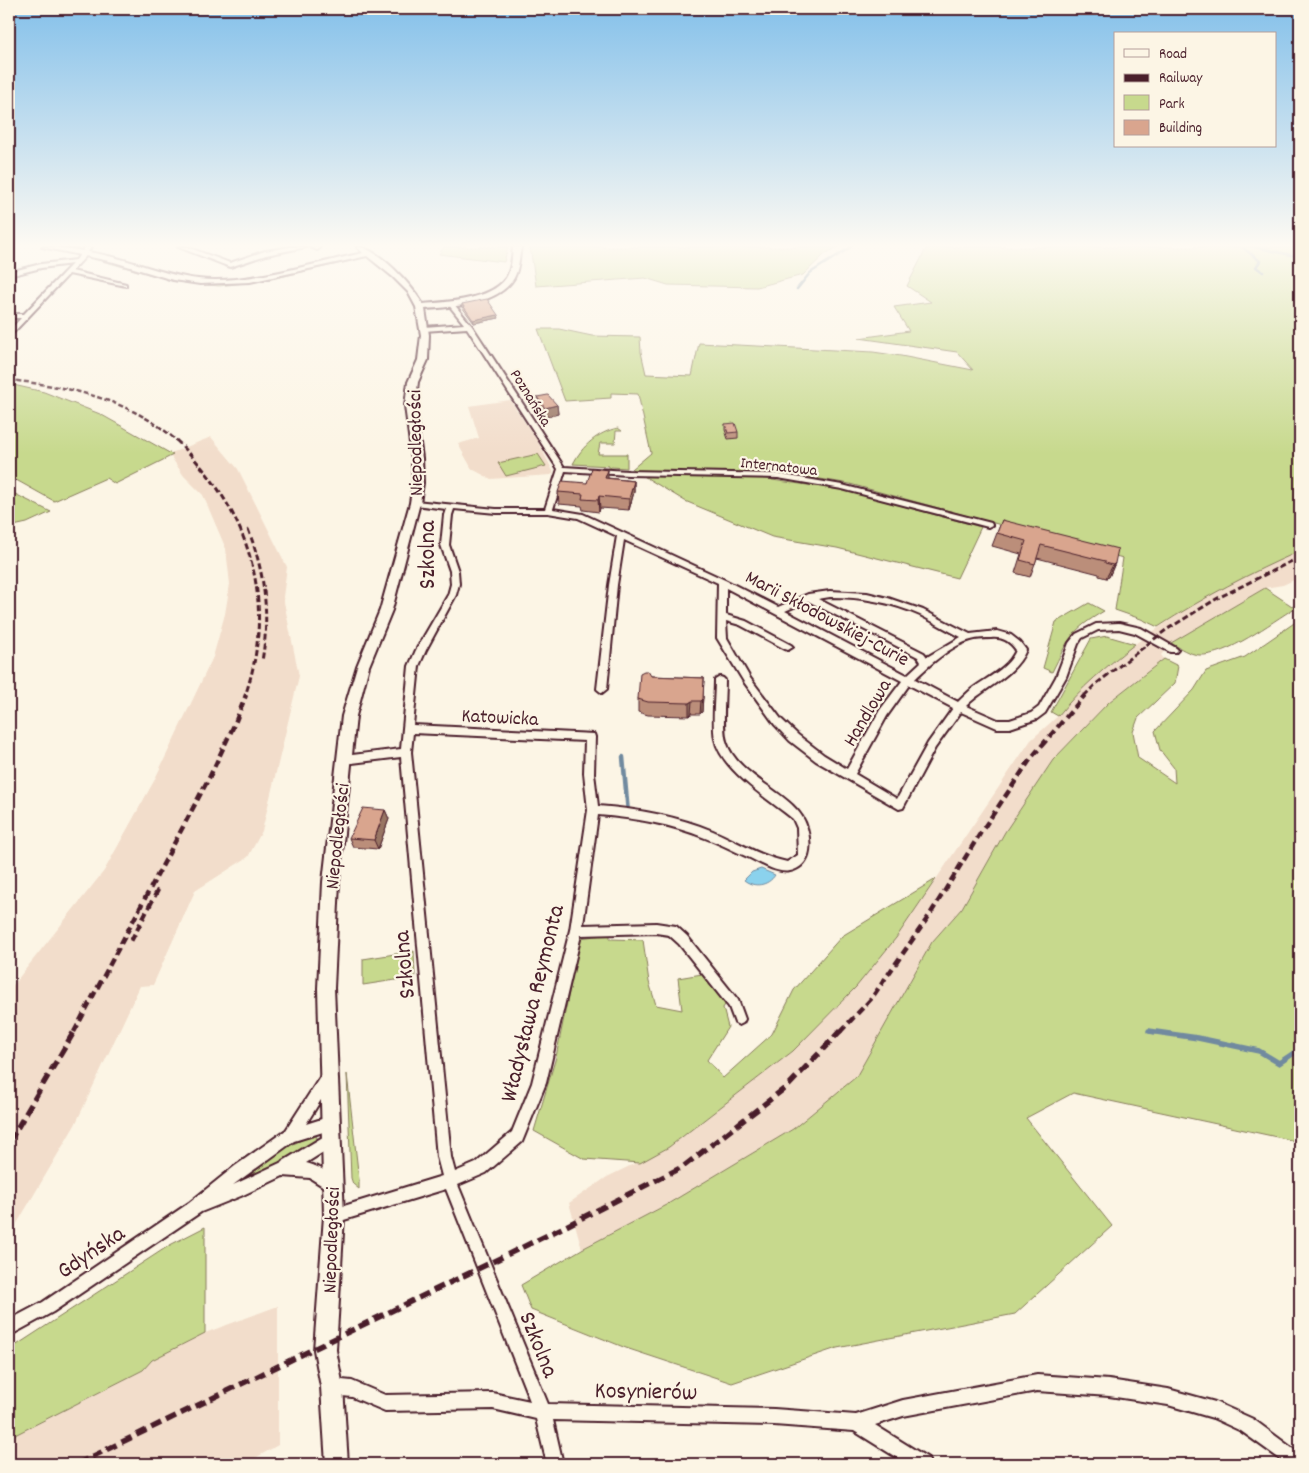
<svg xmlns="http://www.w3.org/2000/svg" width="1309" height="1473" font-family="Dekko,sans-serif">
<style>
.built{fill:#f2ddcb}
.green{fill:#c7d98d;stroke:#887c5c}
.water{fill:#8bd2ed;stroke:#718a9f}
.lines{fill:none;stroke-linecap:round;stroke-linejoin:round}
.stream-far3{stroke:#718a9f;stroke-width:2.5}
.stream-far2{stroke:#718a9f;stroke-width:3}
.stream-far1{stroke:#718a9f;stroke-width:4.5}
.stream{stroke:#718a9f;stroke-width:5.5}
.street-casing{stroke:#4a1f2b;stroke-width:4}
.secondary-casing{stroke:#4a1f2b;stroke-width:4}
.street{fill:#fcf5e5;fill-rule:evenodd}
.secondary{fill:#fcf5e5;fill-rule:evenodd}
.rail-far3{stroke:#4a1f2b;stroke-width:2.5;stroke-dasharray:5 2.5;stroke-linecap:butt}
.rail-far2{stroke:#4a1f2b;stroke-width:3;stroke-dasharray:6 3;stroke-linecap:butt}
.rail-far1{stroke:#4a1f2b;stroke-width:4.5;stroke-dasharray:8 4.5;stroke-linecap:butt}
.rail{stroke:#4a1f2b;stroke-width:5.5;stroke-dasharray:11 5.5;stroke-linecap:butt}
.wall{fill:#bb8e7a;stroke:#4a1f2b}
.shaded-wall{fill:#987463;stroke:#4a1f2b}
.building{fill:#d9a58e;stroke:#4a1f2b}
.labels{text-anchor:middle;stroke-width:4.5;stroke-linejoin:round;paint-order:stroke}
.far-street-label{font-size:16px;fill:#4a1f2b;stroke:#fcf5e5}
.street-label{font-size:20px;fill:#4a1f2b;stroke:#fcf5e5}
.near-street-label{font-size:24px;fill:#4a1f2b;stroke:#fcf5e5}
</style>
<rect width="100%" height="100%" fill="#fcf5e5"/>
<filter id="ink" filterUnits="userSpaceOnUse"><feTurbulence type="fractalNoise" baseFrequency=".02" numOctaves="2"/><feDisplacementMap in="SourceGraphic" scale="10" xChannelSelector="R" yChannelSelector="G"/><feConvolveMatrix kernelMatrix="1 2 1 2 8 2 1 2 1" color-interpolation-filters="sRGB"/></filter>
<g filter="url(#ink)">
<path class="built" d="M 510,400 L 538,442 L 554,473 L 551,475 L 491,479 L 472,469 L 458,444 L 479,438 L 469,406 Z
M 211,437 L 238,469 L 287,567 L 283,597 L 299,676 L 262,831 L 248,857 L 195,891 L 153,985 L 140,986 L 75,1125 L 9,1237 L 9,990 L 104,871 L 154,781 L 213,657 L 225,614 L 230,584 L 226,549 L 203,495 L 184,476 L 169,454 Z
M 1300,551 L 1300,577 L 1283,585 L 1265,588 L 1171,643 L 1161,655 L 1164,659 L 1109,702 L 1053,760 L 1005,832 L 962,908 L 932,942 L 856,1077 L 793,1129 L 666,1205 L 582,1249 L 569,1203 L 607,1177 L 669,1147 L 793,1051 L 856,987 L 896,938 L 1031,740 L 1058,716 L 1074,695 L 1088,682 L 1135,644 L 1199,600 L 1263,567 Z
M 278,1306 L 278,1445 L 245,1464 L 9,1464 L 9,1438 L 143,1370 L 152,1360 L 205,1333 Z"/>
<path class="green" d="M 444,247 L 508,247 L 504,262 L 439,254 Z
M 530,247 L 838,247 L 825,254 L 803,275 L 757,287 L 668,285 L 645,278 L 536,286 Z
M 927,247 L 1300,247 L 1300,551 C 1250,573 1204,597 1158,627 L 1141,619 L 1115,610 L 1123,558 L 850,484 L 767,470 L 772,480 L 843,490 L 981,527 L 957,578 L 837,548 L 772,537 L 685,501 L 632,469 L 651,453 L 638,394 L 611,393 L 611,398 L 565,401 L 538,329 L 559,329 L 592,336 L 640,337 L 641,352 L 646,374 L 692,376 L 699,343 L 873,352 L 901,356 L 973,370 L 957,352 L 859,338 L 909,331 L 894,307 L 931,302 L 907,286 Z
M 95,259 L 124,265 L 181,282 L 216,284 L 256,281 L 355,260 L 263,281 L 219,286 L 177,282 Z
M 9,384 L 44,392 L 100,414 L 173,455 L 115,484 L 106,478 L 54,501 L 9,476 Z
M 618,428 L 622,431 L 616,431 L 615,443 L 600,443 L 598,454 L 627,454 L 627,468 L 611,467 L 609,470 L 609,466 L 573,464 C 582,446 598,432 618,428 Z
M 538,454 L 546,466 L 506,476 L 498,463 Z
M 9,491 L 51,512 L 27,523 L 9,527 Z
M 1265,588 L 1295,608 C 1271,622 1227,657 1199,655 C 1189,654 1180,648 1171,643 Z
M 1089,603 L 1104,611 C 1070,631 1069,638 1052,672 L 1043,668 L 1056,622 Z
M 1300,619 L 1300,1142 L 1073,1093 L 1026,1118 L 1112,1226 L 1015,1314 L 837,1348 L 732,1383 L 626,1348 L 531,1310 L 521,1285 L 582,1249 L 666,1205 L 793,1129 L 856,1077 L 932,942 L 962,908 L 1005,832 L 1053,760 L 1109,702 L 1164,659 L 1178,666 L 1175,683 L 1138,718 L 1133,732 L 1138,758 L 1175,783 L 1174,768 L 1160,750 L 1155,731 L 1194,690 L 1206,671 L 1245,657 Z
M 1107,636 L 1135,644 C 1107,666 1080,688 1058,716 L 1051,712 L 1091,639 Z
M 936,879 L 896,938 L 856,987 L 793,1051 L 669,1147 L 640,1163 L 584,1159 L 534,1131 L 556,1057 L 580,938 L 610,934 L 610,939 L 643,940 L 649,982 L 656,1005 L 682,1010 L 678,978 L 702,974 L 726,1003 L 723,1008 L 728,1027 L 707,1060 L 723,1078 L 772,1034 L 794,990 L 842,936 Z
M 414,951 L 415,977 L 363,985 L 363,959 Z
M 347,1074 L 359,1180 L 359,1189 L 353,1184 L 351,1178 Z
M 312,1135 L 316,1136 L 318,1139 L 307,1149 L 243,1180 L 240,1179 L 285,1148 Z
M 205,1227 L 205,1333 L 152,1360 L 143,1370 L 9,1438 L 9,1350 L 170,1245 Z"/>
<path class="water" d="M 761,869 L 775,875 C 768,886 754,888 744,880 L 752,872 Z"/>
<g class="lines">
<path class="stream-far3" d="M 1242,247 L 1260,261 L 1256,267 L 1263,272
M 1255,247 L 1300,257
M 797,289 L 810,273 L 851,247"/>
<path class="stream-far2" d="M 1296,565 L 1300,563"/>
<path class="stream-far1" d="M 623,757 L 628,813
M 1149,1031 L 1154,1032"/>
<path class="stream" d="M 1149,1031 L 1198,1038 L 1259,1051 L 1279,1063 L 1294,1053 L 1300,1055"/>
<g class="street-casing">
<path id="street" d="M 85,247 L 91,247 L 85,257 L 72,271 L 126,284 L 126,286 L 69,274 L 11,335 L 9,336 L 9,331 L 21,318 L 9,318 L 9,314 L 24,314 L 72,264 L 41,268 L 9,276 L 9,272 L 41,264 L 76,260 Z
M 178,247 L 187,247 L 230,263 L 265,251 L 290,247 L 306,247 L 266,255 L 230,267 Z
M 310,247 L 319,247 L 320,248 L 317,250 Z
M 451,302 L 453,303 L 472,326 L 564,467 L 628,471 L 778,474 L 842,485 L 991,523 L 992,525 L 988,527 L 842,489 L 778,478 L 628,475 L 565,471 L 553,509 L 583,514 L 725,580 L 778,607 L 808,594 L 830,591 L 867,593 L 888,598 L 923,610 L 970,634 L 997,631 L 1011,635 L 1020,642 L 1026,650 C 1015,676 985,687 966,706 L 998,720 L 1010,720 L 1031,713 L 1039,707 L 1056,677 L 1069,643 L 1076,634 L 1096,624 L 1119,623 L 1141,628 L 1176,648 L 1178,650 L 1176,652 L 1170,652 L 1135,633 L 1119,629 L 1098,630 L 1082,638 L 1078,644 L 1066,677 L 1045,713 L 1037,719 L 1010,728 L 997,728 L 961,712 L 935,748 L 903,808 L 899,809 L 816,761 L 790,741 L 775,725 L 744,682 L 717,638 L 718,583 L 624,540 L 617,585 L 607,689 L 602,693 L 597,689 L 609,585 L 617,536 L 578,518 L 548,513 L 496,513 L 454,509 L 452,515 L 449,545 L 458,571 L 459,584 L 456,595 L 426,650 L 419,666 L 413,725 L 594,734 L 595,737 L 594,773 L 598,806 C 637,809 677,816 713,831 C 738,842 762,857 787,862 L 798,855 L 797,828 L 793,819 C 770,800 720,769 715,739 C 712,724 715,696 715,680 L 720,677 L 723,678 L 725,680 C 725,695 722,729 726,741 C 737,779 799,794 807,828 C 812,846 811,866 790,871 C 778,874 761,863 750,858 C 736,852 721,844 705,838 C 671,824 635,818 598,815 L 583,925 L 656,923 L 676,926 L 687,936 L 738,1000 L 745,1019 L 743,1023 L 739,1025 L 735,1023 L 729,1007 L 679,944 L 669,935 L 656,933 L 581,935 L 546,1083 L 522,1142 L 486,1173 L 458,1185 L 548,1404 L 774,1409 L 856,1415 L 903,1400 L 1037,1375 L 1109,1380 L 1168,1389 L 1215,1402 L 1253,1419 L 1300,1454 L 1300,1464 L 1287,1464 L 1241,1431 L 1213,1418 L 1168,1405 L 1109,1396 L 1037,1391 L 903,1416 L 875,1425 L 928,1458 L 930,1464 L 907,1464 L 854,1431 L 774,1425 L 553,1420 L 563,1464 L 547,1464 L 536,1419 L 493,1409 L 385,1411 L 352,1397 L 332,1395 L 326,1393 L 324,1387 L 326,1381 L 332,1379 L 352,1381 L 385,1395 L 493,1393 L 530,1401 L 446,1189 L 334,1223 L 329,1221 L 327,1216 L 329,1211 L 334,1209 L 442,1176 L 437,1157 L 401,757 L 344,764 L 340,763 L 339,760 L 340,757 L 344,756 L 401,749 L 409,666 L 416,650 L 448,595 L 451,584 L 450,571 L 441,545 L 444,515 L 446,509 L 415,505 L 411,503 L 415,501 L 496,509 L 545,509 L 558,469 L 467,328 L 424,331 L 421,329 L 424,327 L 464,324 L 448,304 ZM 726,588 L 902,681 L 880,710 L 847,769 L 824,755 L 798,735 L 781,719 L 750,678 L 727,638 L 726,621 L 740,625 L 785,649 L 788,650 L 793,647 L 791,645 L 746,621 L 726,615 ZM 830,597 C 861,597 891,602 920,615 C 934,622 947,630 961,637 L 927,657 L 924,653 L 818,599 ZM 808,601 L 918,657 L 921,662 L 907,675 L 785,611 ZM 991,638 C 1003,637 1009,641 1016,650 C 1009,668 988,677 973,688 C 968,692 963,697 958,702 L 915,679 C 929,665 952,645 971,640 C 978,638 985,638 991,638 ZM 909,685 L 953,708 L 928,743 L 897,799 L 855,774 L 887,716 ZM 413,733 L 585,741 L 584,773 L 588,810 L 570,930 L 532,1083 L 512,1132 L 476,1163 L 455,1172 L 451,1157 L 411,752 Z
M 327,1072 L 332,1074 L 334,1079 L 306,1124 L 331,1116 L 336,1118 L 338,1123 L 336,1128 L 294,1141 L 233,1185 L 280,1163 L 331,1132 L 336,1134 L 338,1139 L 336,1144 L 306,1163 C 317,1166 334,1173 339,1185 L 337,1190 L 332,1192 L 310,1178 L 283,1176 L 241,1196 L 201,1212 L 53,1312 L 9,1336 L 9,1320 L 43,1302 L 189,1203 L 235,1166 L 286,1130 L 322,1074 Z"/>
</g>
<g class="secondary-casing">
<path id="secondary" d="M 42,247 C 67,247 92,252 117,258 C 144,265 170,276 198,279 C 245,285 315,263 363,253 L 357,247 C 378,247 412,286 423,304 C 447,302 491,300 506,278 C 512,269 512,257 513,247 L 521,247 C 519,257 519,269 514,278 C 498,305 452,307 425,309 L 429,335 L 428,360 L 418,382 L 415,406 L 422,458 L 423,483 L 420,503 L 392,610 L 369,666 L 356,716 L 339,882 L 334,988 L 344,1216 L 336,1350 L 343,1387 L 348,1464 L 326,1464 L 321,1387 L 314,1350 L 324,1216 L 318,988 L 323,882 L 342,716 L 357,666 L 380,610 L 410,503 L 413,483 L 412,458 L 405,406 L 408,382 L 418,360 L 421,335 L 416,307 L 408,292 L 393,277 L 367,256 L 250,282 L 200,284 L 173,280 L 114,262 Z"/>
</g>
<use href="#street" class="street"/>
<use href="#secondary" class="secondary"/>
<path class="rail-far3" d="M 9,380 C 67,386 133,400 177,441"/>
<path class="rail-far2" d="M 176,440 C 249,509 278,600 245,696
M 248,529 C 265,573 270,615 262,661
M 1084,696 L 1096,684 L 1166,630 L 1218,598 L 1300,557"/>
<path class="rail-far1" d="M 131,941 L 160,886
M 74,1032 L 210,776 L 235,723 L 246,695
M 840,1032 L 871,999 L 929,916 L 983,829 L 1032,757 L 1085,695"/>
<path class="rail" d="M 9,1142 L 75,1030
M 77,1464 L 564,1227 L 684,1166 L 789,1085 L 841,1030"/>
</g>
<path class="wall" d="M 462,304 L 499,318 L 474,323 L 462,307 Z
M 537,397 L 557,405 L 558,414 L 546,417 L 538,407 Z
M 725,424 L 738,432 L 738,438 L 728,439 L 725,430 Z
M 608,478 L 634,481 L 634,492 L 629,510 L 600,508 L 599,512 L 583,510 L 582,506 L 559,504 L 558,492 L 587,483 Z
M 1002,520 L 1115,563 L 1109,577 L 1106,578 L 1099,576 L 1099,574 L 1037,558 L 1030,577 L 1015,573 L 1021,554 L 992,546 Z
M 651,676 L 704,678 L 702,712 L 700,714 L 691,714 L 689,716 L 648,715 L 638,712 L 638,699 Z
M 385,810 L 389,819 L 378,849 L 353,847 L 349,838 Z"/>
<path class="shaded-wall" d="M 498,315 L 499,318 L 474,323 L 473,320 Z
M 557,405 L 558,414 L 546,417 L 545,408 Z
M 608,470 L 608,481 L 605,478 Z
M 634,481 L 634,492 L 629,510 L 629,499 Z
M 599,496 L 600,508 L 599,512 L 598,500 Z
M 1115,563 L 1109,577 L 1106,578 L 1113,565 Z
M 704,678 L 702,712 L 700,714 L 701,701 Z
M 692,701 L 691,714 L 689,716 L 689,703 Z
M 385,810 L 389,819 L 378,849 L 374,840 Z"/>
<path class="building" d="M 487,299 L 498,315 L 473,320 L 462,304 Z
M 548,395 L 557,405 L 545,408 L 537,397 Z
M 735,423 L 738,432 L 728,433 L 725,424 Z
M 592,468 L 608,470 L 605,478 L 634,481 L 629,499 L 599,496 L 598,500 L 582,499 L 583,494 L 558,492 L 562,481 L 587,483 Z
M 1002,520 L 1118,549 L 1115,563 L 1113,565 L 1105,563 L 1105,561 L 1041,545 L 1035,564 L 1020,560 L 1026,541 L 997,533 Z
M 644,671 L 648,671 L 651,676 L 704,678 L 703,699 L 701,701 L 692,701 L 689,703 L 648,702 L 638,699 L 640,673 Z
M 363,808 L 385,810 L 374,840 L 349,838 Z"/>
</g>
<linearGradient id="sky" x2="0" y2="1"><stop stop-color="#83c0ea"/><stop offset="0.54" stop-color="#fefaf3"/><stop offset="1" stop-color="#fefaf3" stop-opacity="0"/></linearGradient>
<rect width="1309" height="454" fill="url(#sky)"/>
<g class="labels">
<g class="far-street-label">
<text transform="translate(532 397) rotate(58)" y="6">Poznańska</text>
<text transform="translate(779 465) rotate(6)" y="6">Internatowa</text>
</g>
<g class="street-label">
<text transform="translate(414 443) rotate(-91)" y="7">Niepodległości</text>
<text transform="translate(828 617) rotate(28)" y="7">Marii Skłodowskiej-Curie</text>
<text transform="translate(866 712) rotate(-59)" y="7">Handlowa</text>
<text transform="translate(500 716) rotate(3)" y="7">Katowicka</text>
<text transform="translate(336 836) rotate(-84)" y="7">Niepodległości</text>
<text transform="translate(330 1240) rotate(-88)" y="7">Niepodległości</text>
</g>
<g class="near-street-label">
<text transform="translate(426 555) rotate(-90)" y="8">Szkolna</text>
<text transform="translate(403 965) rotate(-95)" y="8">Szkolna</text>
<text transform="translate(531 1003) rotate(-76)" y="8">Władysława Reymonta</text>
<text transform="translate(90 1251) rotate(-34)" y="8">Gdyńska</text>
<text transform="translate(540 1344) rotate(68)" y="8">Szkolna</text>
<text transform="translate(646 1390) rotate(1)" y="8">Kosynierów</text>
</g>
</g>
<rect width="1309" height="1473" fill="none" stroke="#fcf5e5" stroke-width="30"/>
<rect x="15" y="15" width="1279" height="1443" fill="none" stroke="#4a1f2b" stroke-width="2" filter="url(#ink)"/>
<rect x="1114" y="32" width="162" height="115" fill="#fcf5e5" stroke="#b59f9b"/>
<rect x="1124" y="49" width="25" height="8" fill="#fcf5e5" stroke="#b59f9b"/>
<text x="1159" y="58" font-size="15" fill="#4a1f2b">Road</text>
<rect x="1124" y="74" width="25" height="8" fill="#4a1f2b" stroke="#b59f9b"/>
<text x="1159" y="82" font-size="15" fill="#4a1f2b">Railway</text>
<rect x="1124" y="95" width="25" height="15" fill="#c7d98d" stroke="#b59f9b"/>
<text x="1159" y="108" font-size="15" fill="#4a1f2b">Park</text>
<rect x="1124" y="120" width="25" height="15" fill="#d9a58e" stroke="#b59f9b"/>
<text x="1159" y="132" font-size="15" fill="#4a1f2b">Building</text>
</svg>
